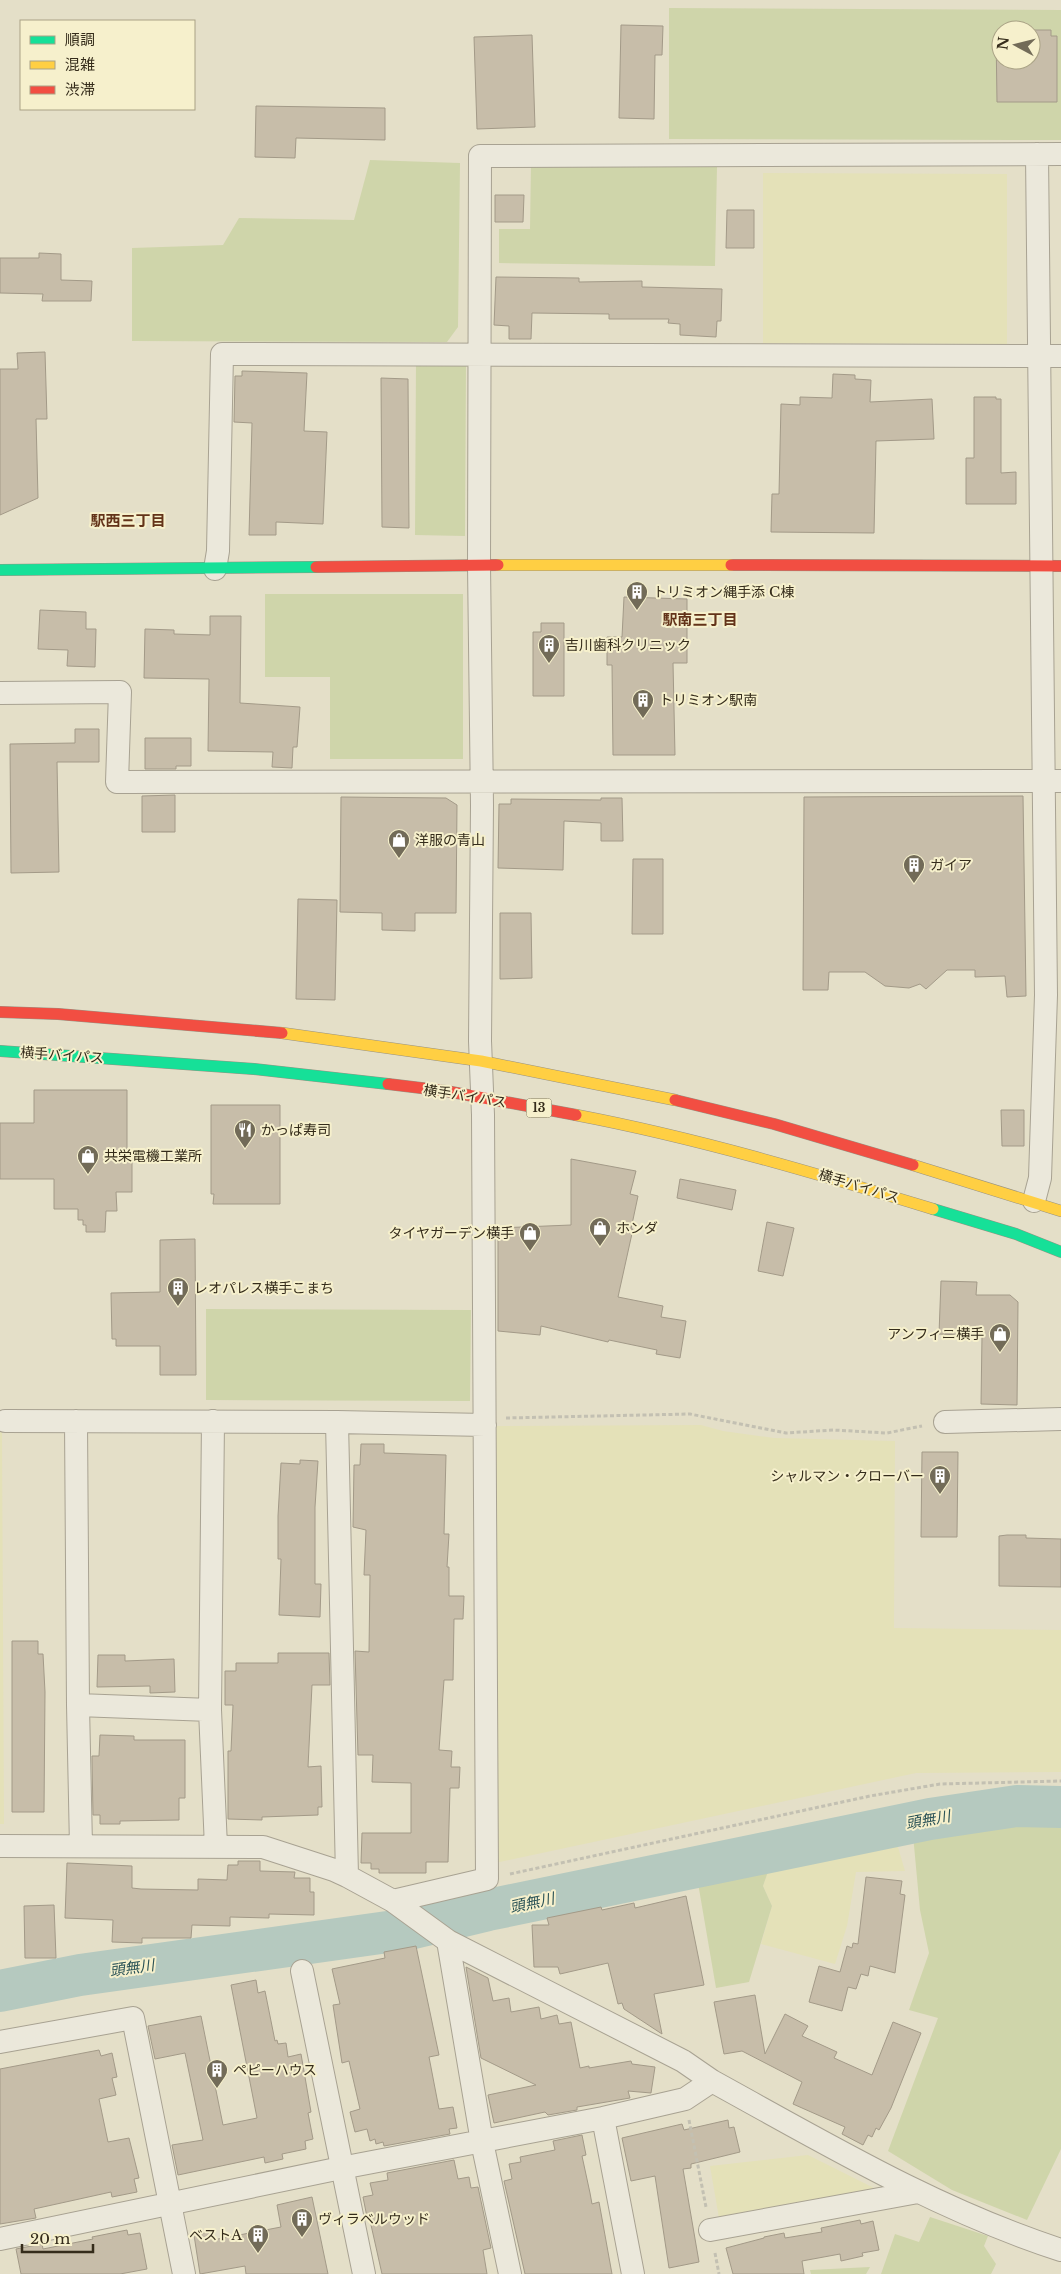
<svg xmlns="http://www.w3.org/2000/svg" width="1061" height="2274" font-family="'Libre Baskerville','Noto Sans JP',serif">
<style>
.farmland{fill:#e4e1b8}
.green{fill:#cfd5aa;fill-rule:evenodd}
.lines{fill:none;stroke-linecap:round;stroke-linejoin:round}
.river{stroke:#b5c9bf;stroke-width:42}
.building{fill:#c7bda9;stroke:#a39a88}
.street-casing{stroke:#a8a292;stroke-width:24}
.fast-casing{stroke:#989282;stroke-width:12}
.slow-casing{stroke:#989282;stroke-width:12}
.jam-casing{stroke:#989282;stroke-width:12}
.path{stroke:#c3c0b2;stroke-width:3;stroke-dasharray:4 2.5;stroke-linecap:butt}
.street{stroke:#ebe8db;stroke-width:22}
.fast{stroke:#16e098;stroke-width:11}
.slow{stroke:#ffcf43;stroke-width:11}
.jam{stroke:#f24e42;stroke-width:11}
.labels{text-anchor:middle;stroke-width:4;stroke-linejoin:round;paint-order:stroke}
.shield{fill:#f6f0cc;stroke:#6f6750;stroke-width:1}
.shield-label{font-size:12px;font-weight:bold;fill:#352c1b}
.poi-label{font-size:14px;fill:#352c1b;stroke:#f6f0cc;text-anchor:start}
.street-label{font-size:14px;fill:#352c1b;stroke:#f6f0cc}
.neighbourhood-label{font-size:15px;font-weight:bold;fill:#633319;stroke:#f6f0cc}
.water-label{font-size:15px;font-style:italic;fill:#2a5256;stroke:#f6f0cc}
</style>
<rect width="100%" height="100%" fill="#e4dfc8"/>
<path class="farmland" d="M 763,173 L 1007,174 L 1007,344 L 763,343 Z
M 701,1425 L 723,1431 L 774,1438 L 895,1441 L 894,1628 L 1061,1630 L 1061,1772 L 916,1773 L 495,1863 L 493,1426 Z
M 0,1432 L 2,1432 L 4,1824 L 0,1824 Z
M 895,1837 L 905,1871 L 856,1872 L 847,1926 L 835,1964 L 761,1944 L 772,1906 L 763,1886 L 771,1863 Z
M 808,2155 L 876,2189 L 719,2218 L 710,2166 Z"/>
<path class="green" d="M 669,8 L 1061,10 L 1061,140 L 669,139 ZM 1001,30 L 1031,30 L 1031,60 L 1001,60 Z
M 370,160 L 460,163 L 458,327 L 447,342 L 132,341 L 132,248 L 223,245 L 239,218 L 354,220 Z
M 531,164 L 717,167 L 715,266 L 499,263 L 499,229 L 530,229 Z
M 416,363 L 466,364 L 465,536 L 415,535 Z
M 265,594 L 463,594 L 463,759 L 330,759 L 330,677 L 265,677 Z
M 206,1309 L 471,1310 L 470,1401 L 206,1400 Z
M 1001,1818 L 1061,1822 L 1061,2149 L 1027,2220 L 952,2190 L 888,2151 L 938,2018 L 909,2010 L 929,1953 L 920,1910 L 913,1835 Z
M 771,1863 L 763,1886 L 772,1906 L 749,1982 L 716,1988 L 698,1883 Z
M 930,2217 L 988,2236 L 984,2246 L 996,2264 L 991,2274 L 881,2274 L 895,2234 L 919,2242 Z
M 870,2267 L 866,2274 L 811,2274 L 810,2270 Z"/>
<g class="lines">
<path class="river" d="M 0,1991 L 80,1975 L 409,1929 L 488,1910 L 930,1819 L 1017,1806 L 1061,1807"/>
</g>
<path class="building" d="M 621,25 L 663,26 L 662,55 L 655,55 L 654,119 L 619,118 Z
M 1031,30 L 1051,30 L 1051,36 L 1057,36 L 1057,102 L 997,102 L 996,33 L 1001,33 L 1001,60 L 1031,60 Z
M 532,35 L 535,127 L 477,129 L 474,37 Z
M 256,106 L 385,108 L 385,140 L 296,138 L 295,158 L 255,157 Z
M 495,195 L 524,195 L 523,222 L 495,222 Z
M 727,210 L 754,210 L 754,248 L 726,248 Z
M 39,253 L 61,254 L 61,280 L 92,281 L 91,301 L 42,301 L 43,294 L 0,293 L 0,258 L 39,258 Z
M 496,277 L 579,278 L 579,282 L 642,281 L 642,287 L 722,289 L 721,321 L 717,321 L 716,337 L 680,335 L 680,324 L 668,323 L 669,319 L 609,319 L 609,314 L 532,313 L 531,339 L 509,339 L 509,326 L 494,325 Z
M 45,352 L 47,419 L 36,419 L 38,498 L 0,515 L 0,369 L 18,369 L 17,353 Z
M 242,371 L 307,373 L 304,431 L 327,432 L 323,524 L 276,522 L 276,535 L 249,535 L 252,423 L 234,422 L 235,376 L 242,376 Z
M 833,374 L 855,375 L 855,379 L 871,380 L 870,402 L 932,399 L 934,439 L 876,441 L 874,533 L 771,532 L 772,494 L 779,494 L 781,404 L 800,405 L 800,397 L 832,398 Z
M 381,378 L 408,379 L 409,528 L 382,527 Z
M 974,397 L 996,397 L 996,399 L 1001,399 L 1001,473 L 1016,472 L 1016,504 L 966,504 L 966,458 L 974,458 Z
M 624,597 L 687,599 L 687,663 L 673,663 L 675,755 L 613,755 L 612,665 L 607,665 L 607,637 L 622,637 Z
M 40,610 L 86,612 L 86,629 L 96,629 L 95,667 L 67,666 L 68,650 L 38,649 Z
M 210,616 L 241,616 L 240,703 L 300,707 L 297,747 L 293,747 L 292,768 L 272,767 L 273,752 L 208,751 L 209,679 L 144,678 L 145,629 L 174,630 L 174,634 L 210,635 Z
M 541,623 L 564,623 L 564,696 L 533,696 L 533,632 L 541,632 Z
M 75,729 L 99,729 L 99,762 L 57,762 L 59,872 L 11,873 L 10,744 L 75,743 Z
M 145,738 L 191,738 L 191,766 L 176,766 L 176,769 L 145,769 Z
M 175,795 L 175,832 L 142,832 L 142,796 Z
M 1023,796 L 1026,996 L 1007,997 L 1005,976 L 975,977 L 975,970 L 947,970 L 926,989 L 920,984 L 909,988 L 885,986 L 865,972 L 829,972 L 828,990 L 803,990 L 804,797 Z
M 341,797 L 446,798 L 457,805 L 456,913 L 415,913 L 415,931 L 382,930 L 382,913 L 340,912 Z
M 601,798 L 622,798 L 623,841 L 601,841 L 601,823 L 564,821 L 563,870 L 498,868 L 499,804 L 511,804 L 511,799 L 601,800 Z
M 633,859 L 663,859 L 663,934 L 632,934 Z
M 298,899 L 337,900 L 335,1000 L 296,999 Z
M 500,913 L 531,913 L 532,978 L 500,979 Z
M 34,1090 L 127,1090 L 127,1158 L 132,1158 L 132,1192 L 116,1192 L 117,1211 L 106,1211 L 105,1232 L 86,1232 L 86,1225 L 83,1225 L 83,1220 L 78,1220 L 78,1209 L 54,1209 L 54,1179 L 0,1179 L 0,1123 L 34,1123 Z
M 211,1105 L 280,1105 L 280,1204 L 213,1204 L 214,1194 L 211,1194 Z
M 1001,1110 L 1024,1110 L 1024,1146 L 1002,1146 Z
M 571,1159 L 636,1171 L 630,1194 L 638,1196 L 631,1229 L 633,1229 L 618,1297 L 663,1306 L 661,1317 L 686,1321 L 680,1358 L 656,1354 L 657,1350 L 609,1340 L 608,1342 L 541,1326 L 540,1335 L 498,1331 L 498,1228 L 571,1225 Z
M 680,1179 L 736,1190 L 732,1210 L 677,1198 Z
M 767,1222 L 794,1228 L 783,1276 L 758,1271 Z
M 195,1239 L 196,1375 L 160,1375 L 160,1346 L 116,1346 L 116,1339 L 112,1339 L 111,1293 L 160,1292 L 160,1240 Z
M 941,1281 L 977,1282 L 976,1295 L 1010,1295 L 1018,1302 L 1017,1405 L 981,1404 L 982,1336 L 939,1334 Z
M 361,1444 L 384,1444 L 384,1453 L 446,1455 L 444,1534 L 449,1534 L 447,1567 L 449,1567 L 449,1596 L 464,1596 L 463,1619 L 454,1619 L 453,1680 L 444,1680 L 439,1750 L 452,1751 L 451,1767 L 460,1767 L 459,1788 L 450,1788 L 448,1862 L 426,1862 L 426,1873 L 379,1873 L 379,1869 L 371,1869 L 371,1863 L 361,1863 L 362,1833 L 411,1833 L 411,1783 L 372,1782 L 373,1755 L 358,1755 L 355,1651 L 369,1652 L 370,1575 L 364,1575 L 366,1530 L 353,1527 L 354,1465 L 360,1465 Z
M 922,1452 L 958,1452 L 957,1537 L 921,1537 Z
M 300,1460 L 318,1461 L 315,1507 L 315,1584 L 321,1584 L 320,1617 L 279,1615 L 281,1559 L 278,1559 L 278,1516 L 281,1463 L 300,1464 Z
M 1007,1535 L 1026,1535 L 1026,1538 L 1061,1539 L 1061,1587 L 999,1586 L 999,1536 Z
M 12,1641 L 38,1641 L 38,1654 L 43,1654 L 45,1692 L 44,1812 L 12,1812 Z
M 278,1653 L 329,1653 L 330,1685 L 312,1685 L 308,1767 L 321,1766 L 322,1807 L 318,1807 L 318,1815 L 262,1817 L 262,1820 L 228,1819 L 228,1751 L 231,1751 L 233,1705 L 225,1705 L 225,1671 L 236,1671 L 236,1663 L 278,1663 Z
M 98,1655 L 125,1655 L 125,1661 L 174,1659 L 175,1692 L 150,1693 L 150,1686 L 97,1687 Z
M 100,1735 L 134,1736 L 134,1740 L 185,1740 L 185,1798 L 179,1798 L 179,1820 L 120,1821 L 120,1824 L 100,1824 L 100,1815 L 93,1815 L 92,1760 L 92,1756 L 99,1756 Z
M 238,1861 L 260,1861 L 260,1871 L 295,1872 L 294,1878 L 310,1878 L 310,1892 L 314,1892 L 314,1915 L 269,1914 L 269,1918 L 230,1917 L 230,1926 L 192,1925 L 191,1938 L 142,1938 L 142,1943 L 112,1942 L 113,1920 L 65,1918 L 67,1863 L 132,1866 L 132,1888 L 141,1889 L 198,1890 L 198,1879 L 227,1880 L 228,1865 L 238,1865 Z
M 866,1877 L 902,1881 L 900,1894 L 905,1895 L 895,1973 L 870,1966 L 868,1976 L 861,1974 L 856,1989 L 848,1987 L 842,2011 L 809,2002 L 819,1966 L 840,1972 L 847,1946 L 852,1948 L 853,1943 L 858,1944 Z
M 686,1896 L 704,1985 L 654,1994 L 662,2034 L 624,2009 L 622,2003 L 618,2004 L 608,1963 L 560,1974 L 558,1967 L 534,1967 L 532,1925 L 549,1925 L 547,1918 L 601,1907 L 602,1910 L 634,1903 L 635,1908 Z
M 54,1905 L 56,1958 L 25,1958 L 24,1906 Z
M 416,1946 L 439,2055 L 429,2057 L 439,2109 L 453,2107 L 457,2128 L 449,2129 L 450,2134 L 384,2146 L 383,2142 L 376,2144 L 375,2139 L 370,2141 L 367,2129 L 355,2132 L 350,2112 L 360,2109 L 349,2061 L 342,2063 L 333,2005 L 340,2004 L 332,1969 L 385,1958 L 384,1952 Z
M 466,1967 L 488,1978 L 493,2001 L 509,1998 L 511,2012 L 539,2007 L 541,2019 L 557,2015 L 559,2024 L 571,2022 L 580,2068 L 589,2066 L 589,2068 L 631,2061 L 632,2064 L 655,2067 L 651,2093 L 628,2091 L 630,2098 L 577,2107 L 577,2110 L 548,2115 L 545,2112 L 494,2123 L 488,2095 L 536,2085 L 481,2058 Z
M 256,1980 L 258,1993 L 265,1991 L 275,2041 L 277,2040 L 278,2044 L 286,2043 L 288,2057 L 301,2054 L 311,2112 L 308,2113 L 313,2139 L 305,2141 L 306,2149 L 282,2154 L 283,2159 L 265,2163 L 264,2157 L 178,2175 L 172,2145 L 203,2140 L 185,2053 L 155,2059 L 148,2026 L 201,2016 L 223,2125 L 257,2118 L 231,1985 Z
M 755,1995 L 765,2054 L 785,2014 L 808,2026 L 802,2036 L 837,2052 L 834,2058 L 872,2075 L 893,2022 L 921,2033 L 891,2108 L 879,2130 L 876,2128 L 872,2137 L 868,2135 L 863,2145 L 842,2134 L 845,2127 L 793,2104 L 802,2082 L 742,2051 L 724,2054 L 714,2002 Z
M 99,2050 L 101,2056 L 112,2053 L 117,2077 L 112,2078 L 116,2095 L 99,2099 L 108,2142 L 129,2138 L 139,2178 L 134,2179 L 137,2192 L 112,2197 L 111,2192 L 34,2209 L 36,2218 L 0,2224 L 0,2069 Z
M 728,2120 L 729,2128 L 734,2127 L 740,2152 L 691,2164 L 691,2168 L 683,2169 L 699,2262 L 669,2268 L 655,2176 L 631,2181 L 622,2138 L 682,2124 L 684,2130 Z
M 582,2135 L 586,2155 L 582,2156 L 590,2193 L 592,2204 L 599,2202 L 612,2274 L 525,2274 L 504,2181 L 512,2179 L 509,2164 L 521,2162 L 520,2157 L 555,2150 L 553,2141 Z
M 454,2160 L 458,2179 L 469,2177 L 471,2188 L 478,2187 L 491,2248 L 483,2250 L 487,2274 L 382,2274 L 369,2216 L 367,2217 L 363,2197 L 373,2195 L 370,2183 L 388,2180 L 387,2173 Z
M 312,2197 L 328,2274 L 246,2274 L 245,2266 L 200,2274 L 194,2235 L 212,2231 L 213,2240 L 281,2227 L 277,2205 Z
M 860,2220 L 861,2224 L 873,2221 L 879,2250 L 862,2253 L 863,2256 L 841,2261 L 840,2254 L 802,2261 L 804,2274 L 733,2274 L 726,2248 L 764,2238 L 764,2237 L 784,2233 L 785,2238 L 822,2232 L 821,2228 Z
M 127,2230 L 128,2235 L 140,2233 L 147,2269 L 120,2274 L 21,2274 L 16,2249 L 42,2244 L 43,2249 L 93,2239 L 92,2237 Z"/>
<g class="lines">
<g class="street-casing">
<path id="street" d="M 215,569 L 218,551 L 222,354 L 1061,356
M 0,693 L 120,692 L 117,782 L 1061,781
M 1034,1201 L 1040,1178 L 1046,995 L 1037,154
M 5,1421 L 337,1422
M 76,1421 L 78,1705 L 81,1846
M 945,1422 L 1061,1419
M 78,1705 L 210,1710 L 216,1847
M 210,1710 L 213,1421
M 0,1846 L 263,1847 L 334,1870 L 347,1876 L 393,1901 L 448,1941 L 683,2061 L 712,2081 C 825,2143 937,2210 1061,2250
M 347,1876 L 337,1422 L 485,1425
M 393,1901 L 487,1879 L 483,1115 L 480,1041 L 482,805 L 479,565 L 480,156 L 1061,154
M 448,1941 L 482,2142 L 510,2274
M 302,1971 L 364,2274
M 0,2042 L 133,2018 L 184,2274
M 603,2118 L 633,2274
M 710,2230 L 918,2192
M 0,2239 L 341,2168 L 603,2118 L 685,2099 L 712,2081"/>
</g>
<g class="fast-casing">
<path id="fast" d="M 0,570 L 316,567
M 0,1051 L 254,1069 L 388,1084
M 933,1209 L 1016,1234 L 1061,1252"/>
</g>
<g class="slow-casing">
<path id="slow" d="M 498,565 L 731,565
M 282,1033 L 481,1061 L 675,1100
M 576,1115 C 697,1138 815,1173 933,1209
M 913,1165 L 1061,1211"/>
</g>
<g class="jam-casing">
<path id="jam" d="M 731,565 L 1061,566
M 316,567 L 498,565
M 0,1012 L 58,1014 L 282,1033
M 388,1084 L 446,1091 L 576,1115
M 675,1100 L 774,1124 L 913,1165"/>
</g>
<path class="path" d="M 506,1418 L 690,1414 L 786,1433 L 833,1430 L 887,1433 L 922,1426
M 510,1874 L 870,1796 L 940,1784 L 1061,1781
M 689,2120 L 706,2207
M 715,2253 L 719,2274"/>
<use href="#street" class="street"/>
<use href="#fast" class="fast"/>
<use href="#slow" class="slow"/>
<use href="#jam" class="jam"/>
</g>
<defs>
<g id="building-pin" transform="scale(1.125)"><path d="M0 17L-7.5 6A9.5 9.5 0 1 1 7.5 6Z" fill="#726b58" stroke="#f6f0cc"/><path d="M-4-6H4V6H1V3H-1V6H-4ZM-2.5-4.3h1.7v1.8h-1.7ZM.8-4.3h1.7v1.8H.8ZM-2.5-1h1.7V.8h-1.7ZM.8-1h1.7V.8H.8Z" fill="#fff"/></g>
<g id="shop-pin" transform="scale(1.125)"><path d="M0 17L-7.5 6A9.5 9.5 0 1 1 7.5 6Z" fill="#726b58" stroke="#f6f0cc"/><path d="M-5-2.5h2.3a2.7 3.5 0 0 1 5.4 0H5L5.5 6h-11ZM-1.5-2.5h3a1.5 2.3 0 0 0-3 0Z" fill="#fff"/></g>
<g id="restaurant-pin" transform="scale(1.125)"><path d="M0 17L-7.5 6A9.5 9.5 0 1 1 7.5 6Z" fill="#726b58" stroke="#f6f0cc"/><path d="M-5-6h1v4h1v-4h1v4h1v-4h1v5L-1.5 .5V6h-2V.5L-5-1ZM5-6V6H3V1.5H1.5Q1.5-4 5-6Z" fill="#fff"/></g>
</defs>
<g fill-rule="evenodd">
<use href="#building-pin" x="637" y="592"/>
<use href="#building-pin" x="549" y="645"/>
<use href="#building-pin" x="643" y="700"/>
<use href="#shop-pin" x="399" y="840"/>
<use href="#building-pin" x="914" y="865"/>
<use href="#restaurant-pin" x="245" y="1130"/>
<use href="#shop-pin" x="88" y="1156"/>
<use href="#shop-pin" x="600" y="1228"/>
<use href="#shop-pin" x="530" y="1233"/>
<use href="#building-pin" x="178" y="1288"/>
<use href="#shop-pin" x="1000" y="1334"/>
<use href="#building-pin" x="940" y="1476"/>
<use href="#building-pin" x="217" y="2070"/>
<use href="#building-pin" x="302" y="2219"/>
<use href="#building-pin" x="258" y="2235"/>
</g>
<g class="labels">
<rect class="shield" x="526.5" y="1098.5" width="25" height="19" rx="4"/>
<g class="shield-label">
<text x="539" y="1112">13</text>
</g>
<g class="poi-label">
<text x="653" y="597">トリミオン縄手添 C棟</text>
<text x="565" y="650">吉川歯科クリニック</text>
<text x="659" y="705">トリミオン駅南</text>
<text x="415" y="845">洋服の青山</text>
<text x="930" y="870">ガイア</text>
<text x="261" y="1135">かっぱ寿司</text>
<text x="104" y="1161">共栄電機工業所</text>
<text x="616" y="1233">ホンダ</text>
<text x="514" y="1238" text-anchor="end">タイヤガーデン横手</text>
<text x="194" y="1293">レオパレス横手こまち</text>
<text x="984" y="1339" text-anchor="end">アンフィニ横手</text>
<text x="924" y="1481" text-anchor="end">シャルマン・クローバー</text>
<text x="233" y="2075">ペピーハウス</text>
<text x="318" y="2224">ヴィラベルウッド</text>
<text x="242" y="2240" text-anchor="end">ベストA</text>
</g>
<g class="street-label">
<text transform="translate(62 1055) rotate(4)" y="5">横手バイパス</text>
<text transform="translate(465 1096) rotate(9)" y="5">横手バイパス</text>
<text transform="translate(859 1186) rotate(17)" y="5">横手バイパス</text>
</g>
<g class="neighbourhood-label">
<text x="128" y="526">駅西三丁目</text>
<text x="700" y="625">駅南三丁目</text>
</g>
<g class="water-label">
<text transform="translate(928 1820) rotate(-10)" y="5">頭無川</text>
<text transform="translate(532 1903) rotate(-12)" y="5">頭無川</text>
<text transform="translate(132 1968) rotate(-8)" y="5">頭無川</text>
</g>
</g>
<rect x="20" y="20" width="175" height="90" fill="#f6f0cc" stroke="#a9a285"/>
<rect x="30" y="36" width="25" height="8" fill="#16e098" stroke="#a9a285"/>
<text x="65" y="45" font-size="15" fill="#352c1b">順調</text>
<rect x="30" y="61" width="25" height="8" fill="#ffcf43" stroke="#a9a285"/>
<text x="65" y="70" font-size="15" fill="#352c1b">混雑</text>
<rect x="30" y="86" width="25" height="8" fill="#f24e42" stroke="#a9a285"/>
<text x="65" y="95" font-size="15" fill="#352c1b">渋滞</text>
<g transform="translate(1016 45) rotate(277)"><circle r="24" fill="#f6f0cc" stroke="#a9a285"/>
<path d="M0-4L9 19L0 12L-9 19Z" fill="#726b58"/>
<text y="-8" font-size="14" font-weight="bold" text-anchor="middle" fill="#352c1b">N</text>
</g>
<path d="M22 2244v8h71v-8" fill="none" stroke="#352c1b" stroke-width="2.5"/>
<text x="30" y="2244" font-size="15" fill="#352c1b" stroke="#f6f0cc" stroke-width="4" paint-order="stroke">20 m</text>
</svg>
